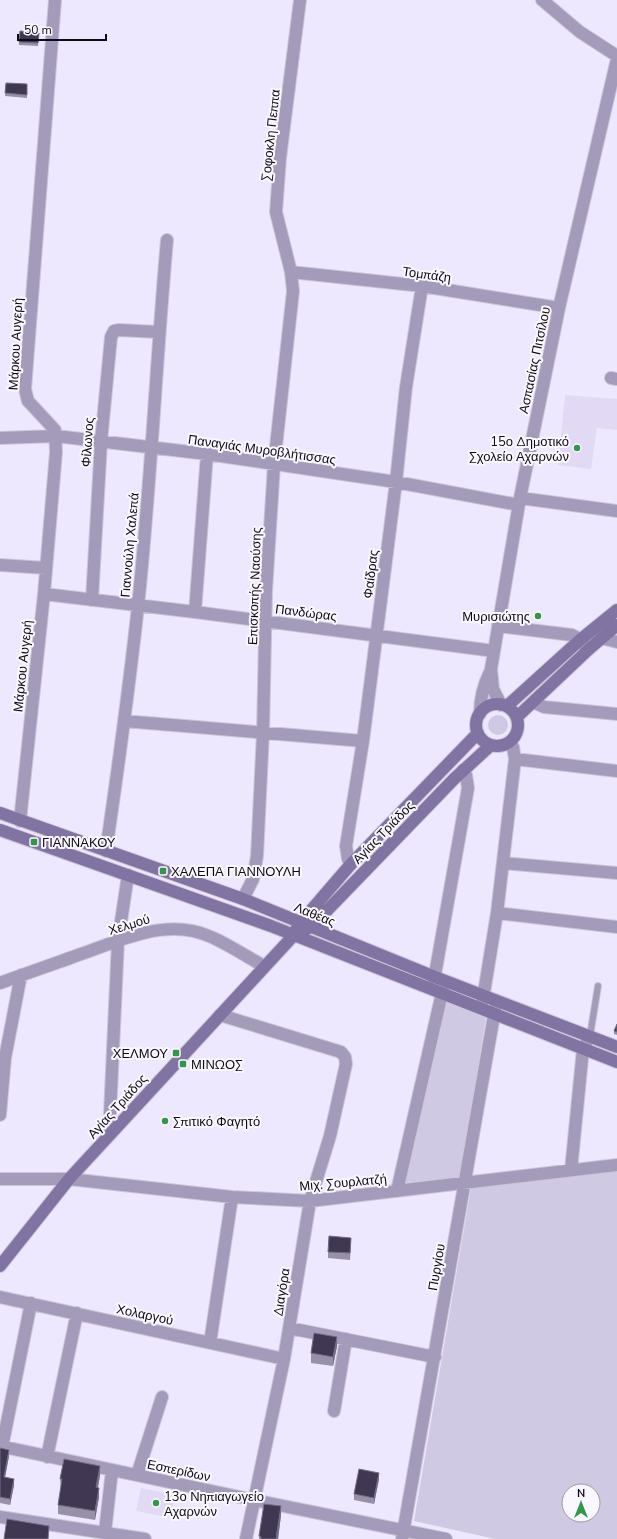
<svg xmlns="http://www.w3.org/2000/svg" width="617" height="1539" font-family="'Nunito Sans',sans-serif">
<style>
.built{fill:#e2daf5}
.green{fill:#d0c9e3;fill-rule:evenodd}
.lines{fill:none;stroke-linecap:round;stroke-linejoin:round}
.lane-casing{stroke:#cac5d9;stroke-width:8}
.street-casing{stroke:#cac5d9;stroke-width:14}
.secondary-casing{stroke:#cac5d9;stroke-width:14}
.lane{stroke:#a49bbb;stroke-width:6}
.street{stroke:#a49bbb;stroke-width:12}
.secondary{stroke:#8173a2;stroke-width:12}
.wall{fill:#9790a8}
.shaded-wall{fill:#746d86}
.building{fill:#403852;stroke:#746d86}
.poi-dot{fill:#34964a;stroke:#faf8fe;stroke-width:1.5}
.labels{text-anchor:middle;stroke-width:4;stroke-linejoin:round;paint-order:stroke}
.street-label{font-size:13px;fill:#0e0b14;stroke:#faf8fe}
.poi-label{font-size:13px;fill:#0e0b14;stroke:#faf8fe;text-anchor:start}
</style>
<rect width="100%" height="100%" fill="#eee8fe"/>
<path class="built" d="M 565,395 L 617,399 L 617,430 L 597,428 L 591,469 L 558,465 Z
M 141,1488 L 175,1495 L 170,1518 L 136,1511 Z"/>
<path class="green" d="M488 725a10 10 0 1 1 20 0a10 10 0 1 1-20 0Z
M 445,1001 L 486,1018 L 460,1177 L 404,1183 Z
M 617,1171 L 617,1539 L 495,1539 L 414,1521 L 471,1188 ZM 569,1491 L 593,1491 L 593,1515 L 569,1515 Z"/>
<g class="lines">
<g class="lane-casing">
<path id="lane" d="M 590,1036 L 598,986"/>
</g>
<g class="street-casing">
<path id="street" d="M 542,0 L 580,32 L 617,56
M 291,272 L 422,286 L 559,308
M 611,378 L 617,379
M 0,438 L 56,436 L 207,454 L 396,482 L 519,505
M 520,498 L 617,511
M 0,565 L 46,568
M 44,594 L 195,612 L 494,651
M 92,600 L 101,442 L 111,337 L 114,331 L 119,330 L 158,332
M 195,612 L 207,454
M 498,626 L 572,635 L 576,637 L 589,649
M 601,638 L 617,642
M 533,702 L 544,707 L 617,714
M 501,705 L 493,689 L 491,669 L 520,498 L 559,308 L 617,59
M 480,714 C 480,699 483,686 490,672
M 124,721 L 363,741
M 515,759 L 617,771
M 20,821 L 44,594 L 56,452 L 55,430 L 28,401 L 25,389 L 55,0
M 106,851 C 118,769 129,688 138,606 C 151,484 156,362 167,240
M 503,863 L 617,873
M 351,864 L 348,859 L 346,846 L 363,741 L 396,482 L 406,387 L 422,286
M 243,899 L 253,879 L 257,856 L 263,733 L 266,591 L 274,465 L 293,291 L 291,272 L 276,212 L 280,158 L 300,0
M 497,913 L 617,927
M 0,983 C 27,973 54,964 81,954 C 116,942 155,923 193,931 C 217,936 243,955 264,966
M 433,986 L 468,788 L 466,775 L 463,770
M 482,1005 L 497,913 L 515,759 L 513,747 L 510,742
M 220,1015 L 341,1052 L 345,1057 L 346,1064 L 330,1136 L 310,1201 L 284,1359 L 246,1539
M 0,1115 L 5,1058 L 21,975
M 109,1135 L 118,941 L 128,875
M 571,1170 L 583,1049 L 590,1036
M 0,1179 L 69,1179 L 232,1197 L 310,1201 L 617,1165
M 397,1191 L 444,984
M 0,1297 L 284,1359
M 289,1328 L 435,1357
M 210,1343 L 232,1197
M 334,1411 L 346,1339
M 0,1446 L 254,1500 L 446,1539
M 2,1447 L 31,1303
M 47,1457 L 77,1313
M 137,1475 L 162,1397
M 0,1517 L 145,1539
M 105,1532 L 112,1470
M 402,1539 L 496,1004"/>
</g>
<g class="secondary-casing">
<path id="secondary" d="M476 725a21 21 0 1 1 42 0a21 21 0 1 1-42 0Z
M 507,706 L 580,640 L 617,610
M 517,717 L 589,649 L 617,625
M 0,813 L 243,899 L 435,977 L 617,1047
M 0,830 L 271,926 L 617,1062
M 304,930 L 311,927 L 454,779 L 491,745
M 0,1266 L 69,1179 L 294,935 L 299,923 L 314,907 L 351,864 L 478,733"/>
</g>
<use href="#lane" class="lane"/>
<use href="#street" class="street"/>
<use href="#secondary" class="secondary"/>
</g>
<path class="wall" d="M 39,33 L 38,46 L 19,45 L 19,42 Z
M 6,83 L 27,84 L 27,98 L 5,96 Z
M 617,1024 L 617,1035 L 614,1034 L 614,1031 Z
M 351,1244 L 350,1260 L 328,1258 L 328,1252 Z
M 337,1346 L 333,1366 L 311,1363 L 311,1353 Z
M 0,1448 L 9,1456 L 5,1477 L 14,1485 L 10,1505 L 0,1503 Z
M 100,1475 L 98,1488 L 99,1497 L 95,1520 L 58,1514 L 58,1505 L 61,1488 L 60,1479 Z
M 379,1479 L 374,1504 L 354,1500 L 354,1494 Z
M 281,1515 L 278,1539 L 259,1539 L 259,1536 Z"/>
<path class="shaded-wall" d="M 337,1337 L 337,1346 L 333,1366 L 333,1357 Z
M 9,1450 L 9,1456 L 4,1483 L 4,1477 Z
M 100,1466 L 100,1475 L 96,1497 L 96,1487 Z
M 379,1473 L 379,1479 L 374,1504 L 374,1498 Z
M 14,1479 L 14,1485 L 10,1505 L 10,1499 Z
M 99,1488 L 99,1497 L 95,1520 L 95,1511 Z
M 281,1506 L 281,1515 L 278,1539 L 276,1539 Z"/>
<path class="building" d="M 20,31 L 39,33 L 38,43 L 19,42 Z
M 6,83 L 27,84 L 27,95 L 5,93 Z
M 617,1024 L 617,1032 L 614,1031 Z
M 329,1236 L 351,1238 L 350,1253 L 328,1252 Z
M 314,1333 L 337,1337 L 333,1357 L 311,1353 Z
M 0,1448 L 9,1450 L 4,1477 L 14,1479 L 10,1499 L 0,1497 Z
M 64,1459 L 100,1466 L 96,1487 L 99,1488 L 95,1511 L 58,1505 L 62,1479 L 60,1479 Z
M 359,1469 L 379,1473 L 374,1498 L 354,1494 Z
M 264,1504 L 281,1506 L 276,1539 L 261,1539 L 261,1537 L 259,1536 Z
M 7,1519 L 49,1526 L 48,1539 L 4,1539 Z"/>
<g class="poi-dot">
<circle cx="577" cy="448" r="4"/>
<circle cx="538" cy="616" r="4"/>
<rect x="30" y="838" width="8" height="8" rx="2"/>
<rect x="159" y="867" width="8" height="8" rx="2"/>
<rect x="172" y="1049" width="8" height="8" rx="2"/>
<rect x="179" y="1060" width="8" height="8" rx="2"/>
<circle cx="165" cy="1121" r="4"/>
<circle cx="156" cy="1503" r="4"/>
</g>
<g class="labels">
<g class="street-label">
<text transform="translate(270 135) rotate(-84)" y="5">Σοφοκλη Πεππα</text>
<text transform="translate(427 274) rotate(8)" y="5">Τομπάζη</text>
<text transform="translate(15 344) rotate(-87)" y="5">Μάρκου Αυγερή</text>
<text transform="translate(534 360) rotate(-78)" y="5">Ασπασίας Πιτσίλου</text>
<text transform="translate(87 442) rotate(-86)" y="5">Φίλωνος</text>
<text transform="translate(262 449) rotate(8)" y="5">Παναγιάς Μυροβλήτισσας</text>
<text transform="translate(129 545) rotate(-85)" y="5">Γιαννούλη Χαλεπά</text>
<text transform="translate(370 574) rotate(-83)" y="5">Φαίδρας</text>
<text transform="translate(254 586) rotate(-88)" y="5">Επισκοπής Ναούσης</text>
<text transform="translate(306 612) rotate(7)" y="5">Πανδώρας</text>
<text transform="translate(22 666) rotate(-84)" y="5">Μάρκου Αυγερή</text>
<text transform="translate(383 832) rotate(-46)" y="5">Αγίας Τριάδος</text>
<text transform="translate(315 914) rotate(22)" y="5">Λαθέας</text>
<text transform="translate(129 924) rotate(-17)" y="5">Χελμού</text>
<text transform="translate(117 1106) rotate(-48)" y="5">Αγίας Τριάδος</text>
<text transform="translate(343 1182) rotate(-5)" y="5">Μιχ. Σουρλατζή</text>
<text transform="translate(436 1267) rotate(-80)" y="5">Πυργίου</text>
<text transform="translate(281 1292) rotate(-81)" y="5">Διαγόρα</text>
<text transform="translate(145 1314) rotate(12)" y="5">Χολαργού</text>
<text transform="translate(179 1470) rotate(12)" y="5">Εσπερίδων</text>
</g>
<g class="poi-label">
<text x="569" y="446" text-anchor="end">15ο Δημοτικό<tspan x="569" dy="15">Σχολείο Αχαρνών</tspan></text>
<text x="530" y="621" text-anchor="end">Μυρισιώτης</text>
<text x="42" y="847">ΓΙΑΝΝΑΚΟΥ</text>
<text x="171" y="876">ΧΑΛΕΠΑ ΓΙΑΝΝΟΥΛΗ</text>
<text x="168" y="1058" text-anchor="end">ΧΕΛΜΟΥ</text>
<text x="191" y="1069">ΜΙΝΩΟΣ</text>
<text x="173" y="1126">Σπιτικό Φαγητό</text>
<text x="164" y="1501">13ο Νηπιαγωγείο<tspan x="164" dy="15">Αχαρνών</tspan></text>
</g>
</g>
<g transform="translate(581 1503)"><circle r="19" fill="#faf8fe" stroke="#9c99a0"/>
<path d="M0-3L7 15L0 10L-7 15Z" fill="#34964a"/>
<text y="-6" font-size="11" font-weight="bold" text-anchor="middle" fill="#0e0b14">N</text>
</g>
<path d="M18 34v6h88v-6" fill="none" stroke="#0e0b14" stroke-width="2"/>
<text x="24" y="34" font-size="12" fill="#0e0b14" stroke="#faf8fe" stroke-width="3" paint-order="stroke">50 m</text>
</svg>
